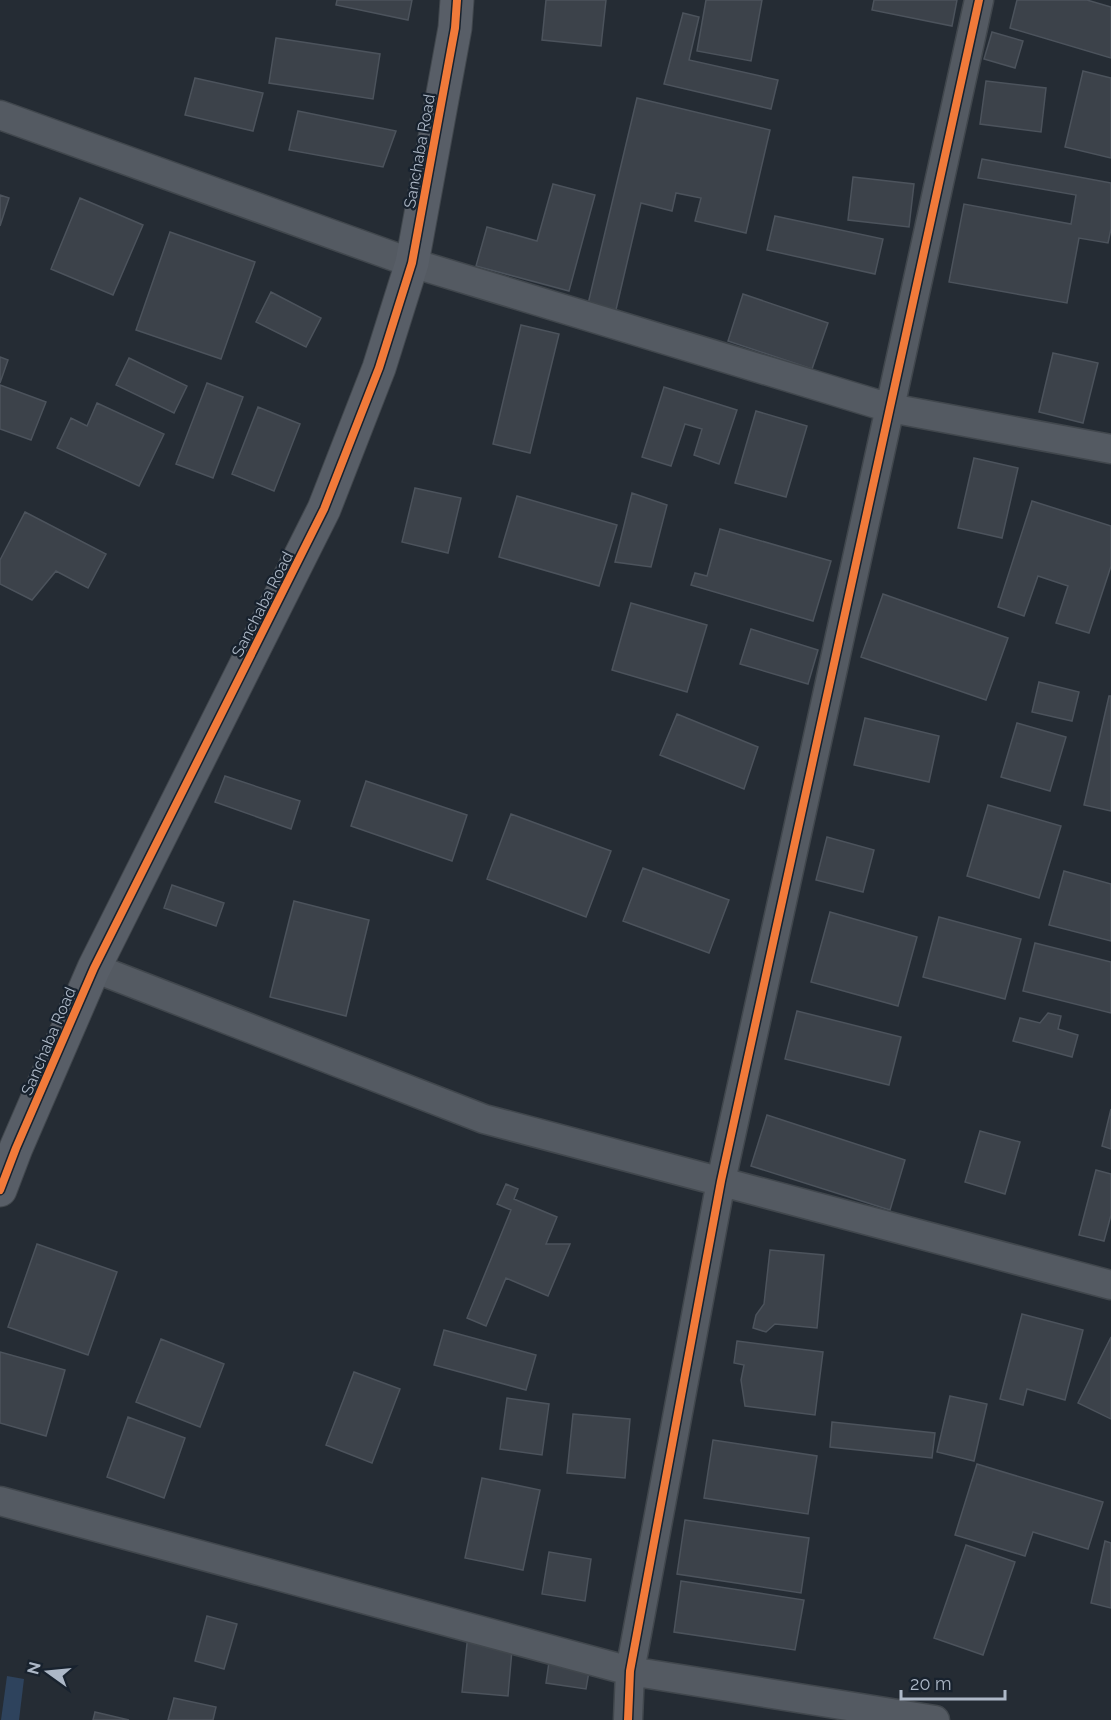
<svg xmlns="http://www.w3.org/2000/svg" width="1111" height="1720" font-family="Raleway,sans-serif">
<style>
.water{fill:#2e435d}
.building{fill:#3c424a;stroke:#4c535c;stroke-width:1.5}
.lines{fill:none;stroke-linecap:round;stroke-linejoin:round}
.street-casing{stroke:#41474d;stroke-width:31}
.secondary-casing{stroke:#41474d;stroke-width:35}
.street{stroke:#545a62;stroke-width:28}
.secondary{stroke:#585e67;stroke-width:33}
.cycleway-casing{stroke:#18222e;stroke-width:11}
.cycleway{stroke:#f17a3a;stroke-width:8}
.labels{text-anchor:middle;stroke-width:4.5;stroke-linejoin:round;paint-order:stroke}
.street-label{font-size:16px;fill:#adb8c7;stroke:#18222e}
</style>
<rect width="100%" height="100%" fill="#252c34"/>
<path class="water" d="M 7,1676 L 24,1679 L 19,1720 L 1,1720 Z"/>
<path class="building" d="M 337,0 L 412,0 L 408,20 L 336,5 Z
M 546,0 L 606,0 L 601,46 L 542,40 Z
M 706,0 L 762,0 L 751,61 L 697,51 Z
M 874,0 L 957,0 L 952,26 L 872,10 Z
M 1017,0 L 1087,0 L 1111,7 L 1111,58 L 1010,28 Z
M 683,13 L 699,17 L 689,60 L 778,80 L 771,109 L 664,84 Z
M 992,32 L 1023,41 L 1015,68 L 984,59 Z
M 276,38 L 380,54 L 373,99 L 269,83 Z
M 1083,71 L 1111,78 L 1111,158 L 1065,147 Z
M 195,78 L 263,93 L 253,131 L 185,115 Z
M 986,81 L 1046,88 L 1041,132 L 980,124 Z
M 637,98 L 770,130 L 746,233 L 695,221 L 701,198 L 676,193 L 672,211 L 641,203 L 611,331 L 583,325 Z
M 298,111 L 396,131 L 383,167 L 289,150 Z
M 982,159 L 1111,183 L 1111,229 L 1108,243 L 1079,238 L 1067,303 L 949,282 L 964,204 L 1071,224 L 1076,195 L 978,178 Z
M 853,177 L 914,184 L 909,227 L 848,220 Z
M 553,184 L 595,195 L 569,291 L 476,266 L 487,227 L 537,241 Z
M 0,195 L 9,198 L 0,226 Z
M 80,198 L 143,225 L 113,295 L 51,269 Z
M 775,216 L 883,239 L 875,274 L 767,250 Z
M 170,232 L 255,262 L 221,359 L 136,330 Z
M 271,292 L 321,318 L 306,347 L 256,322 Z
M 743,294 L 828,323 L 812,369 L 728,341 Z
M 521,325 L 559,334 L 530,453 L 493,444 Z
M 1053,353 L 1098,363 L 1083,423 L 1039,412 Z
M 0,357 L 8,360 L 0,383 Z
M 129,358 L 187,386 L 174,413 L 116,385 Z
M 207,383 L 243,397 L 213,478 L 176,464 Z
M 0,385 L 46,402 L 31,440 L 0,429 Z
M 664,387 L 737,410 L 719,464 L 694,455 L 702,429 L 685,424 L 671,466 L 642,457 Z
M 97,403 L 164,434 L 139,486 L 57,448 L 71,418 L 87,426 Z
M 258,407 L 300,424 L 274,491 L 232,474 Z
M 756,411 L 807,426 L 786,497 L 735,483 Z
M 974,458 L 1018,468 L 1002,538 L 958,528 Z
M 415,488 L 461,498 L 448,553 L 402,542 Z
M 632,493 L 667,505 L 651,567 L 615,562 Z
M 517,496 L 617,525 L 599,586 L 499,557 Z
M 1032,501 L 1111,526 L 1111,566 L 1089,633 L 1056,623 L 1068,586 L 1038,576 L 1024,616 L 998,607 Z
M 25,512 L 106,554 L 88,588 L 56,571 L 32,600 L 0,584 L 0,560 Z
M 720,529 L 831,561 L 813,621 L 691,585 L 695,573 L 707,576 Z
M 883,594 L 1008,638 L 986,700 L 861,657 Z
M 631,603 L 707,625 L 687,692 L 612,670 Z
M 751,629 L 818,650 L 808,684 L 740,664 Z
M 1039,682 L 1079,692 L 1072,721 L 1032,712 Z
M 1109,696 L 1111,696 L 1111,811 L 1084,805 Z
M 677,714 L 758,747 L 744,789 L 660,755 Z
M 865,718 L 939,736 L 929,782 L 854,765 Z
M 1017,723 L 1066,737 L 1050,791 L 1001,777 Z
M 225,776 L 300,801 L 291,829 L 215,802 Z
M 366,781 L 467,815 L 452,861 L 351,826 Z
M 988,805 L 1061,826 L 1039,898 L 967,876 Z
M 511,814 L 611,851 L 586,917 L 487,879 Z
M 827,837 L 874,850 L 863,892 L 816,880 Z
M 643,868 L 729,900 L 709,953 L 623,921 Z
M 1064,871 L 1111,884 L 1111,941 L 1049,925 Z
M 172,885 L 224,903 L 216,926 L 164,908 Z
M 294,901 L 369,920 L 346,1016 L 270,997 Z
M 830,912 L 917,937 L 898,1006 L 811,982 Z
M 939,917 L 1021,939 L 1005,999 L 923,977 Z
M 1035,943 L 1111,962 L 1111,1013 L 1023,991 Z
M 797,1011 L 901,1037 L 889,1085 L 785,1059 Z
M 1048,1013 L 1061,1016 L 1058,1029 L 1078,1035 L 1072,1057 L 1013,1041 L 1020,1018 L 1040,1023 Z
M 1111,1109 L 1111,1149 L 1102,1146 Z
M 767,1115 L 905,1160 L 890,1210 L 751,1166 Z
M 980,1131 L 1020,1142 L 1005,1194 L 965,1182 Z
M 1096,1170 L 1111,1174 L 1111,1215 L 1104,1241 L 1079,1235 Z
M 506,1184 L 518,1189 L 514,1199 L 557,1217 L 546,1244 L 570,1244 L 548,1296 L 506,1278 L 486,1326 L 467,1318 L 511,1210 L 497,1204 Z
M 37,1244 L 117,1272 L 88,1355 L 8,1327 Z
M 770,1250 L 824,1255 L 817,1328 L 775,1324 L 766,1332 L 753,1328 L 756,1315 L 764,1304 Z
M 1022,1314 L 1083,1330 L 1065,1400 L 1027,1389 L 1023,1405 L 1000,1399 Z
M 444,1330 L 536,1355 L 526,1390 L 434,1365 Z
M 1111,1337 L 1111,1419 L 1078,1403 Z
M 161,1339 L 224,1364 L 200,1427 L 136,1402 Z
M 737,1341 L 823,1352 L 815,1415 L 745,1406 L 741,1380 L 744,1365 L 734,1363 Z
M 0,1352 L 65,1370 L 46,1436 L 0,1423 Z
M 354,1372 L 400,1389 L 372,1463 L 326,1445 Z
M 950,1396 L 987,1404 L 974,1461 L 937,1452 Z
M 507,1398 L 549,1404 L 542,1455 L 500,1449 Z
M 573,1414 L 630,1419 L 625,1478 L 567,1473 Z
M 128,1417 L 185,1438 L 164,1498 L 107,1477 Z
M 832,1422 L 935,1433 L 932,1458 L 830,1447 Z
M 713,1440 L 817,1456 L 808,1514 L 704,1498 Z
M 977,1464 L 1103,1502 L 1088,1549 L 1033,1532 L 1025,1556 L 955,1535 Z
M 482,1478 L 540,1490 L 523,1570 L 465,1558 Z
M 685,1520 L 809,1538 L 801,1593 L 677,1574 Z
M 1105,1541 L 1111,1543 L 1111,1608 L 1091,1603 Z
M 966,1545 L 1015,1562 L 983,1655 L 934,1638 Z
M 549,1552 L 591,1559 L 585,1601 L 542,1594 Z
M 681,1581 L 804,1600 L 795,1650 L 674,1632 Z
M 207,1616 L 237,1624 L 224,1669 L 195,1661 Z
M 468,1634 L 513,1638 L 508,1696 L 462,1692 Z
M 550,1655 L 591,1660 L 586,1689 L 546,1683 Z
M 174,1698 L 216,1707 L 213,1720 L 168,1720 Z
M 95,1712 L 129,1720 L 93,1720 Z"/>
<g class="lines">
<g class="street-casing">
<path id="street" d="M 0,115 L 412,263 L 890,408 L 1111,449
M 94,968 L 484,1119 L 1111,1285
M 0,1501 L 630,1671 L 935,1720
M 628,1720 L 630,1671 L 721,1181 L 979,0"/>
</g>
<g class="secondary-casing">
<path id="secondary" d="M 0,1190 L 16,1148 L 94,968 L 324,509 L 379,368 L 412,263 L 455,28 L 457,0"/>
</g>
<use href="#street" class="street"/>
<use href="#secondary" class="secondary"/>
<g class="cycleway-casing">
<path id="cycleway" d="M 0,1190 L 16,1148 L 94,968 L 324,509 L 379,368 L 412,263 L 455,28 L 457,0
M 628,1720 L 630,1671 L 721,1181 L 979,0"/>
</g>
<use href="#cycleway" class="cycleway"/>
</g>
<g class="labels">
<g class="street-label">
<text transform="translate(419 151) rotate(-80)" y="6">Sanchaba Road</text>
<text transform="translate(262 604) rotate(-63)" y="6">Sanchaba Road</text>
<text transform="translate(48 1041) rotate(-67)" y="6">Sanchaba Road</text>
</g>
</g>
<g transform="translate(48 1672) rotate(285)" stroke="#18222e" stroke-width="4.5" paint-order="stroke">
<path d="M0-4.5L10 22L0 15L-10 22Z" fill="#adb8c7"/>
<text y="-9" font-size="16" font-weight="bold" text-anchor="middle" fill="#adb8c7">N</text>
</g>
<path d="M901 1690v9h104v-9" fill="none" stroke="#adb8c7" stroke-width="3"/>
<text x="910" y="1690" font-size="18" fill="#adb8c7" stroke="#18222e" stroke-width="4.5" paint-order="stroke">20 m</text>
</svg>
